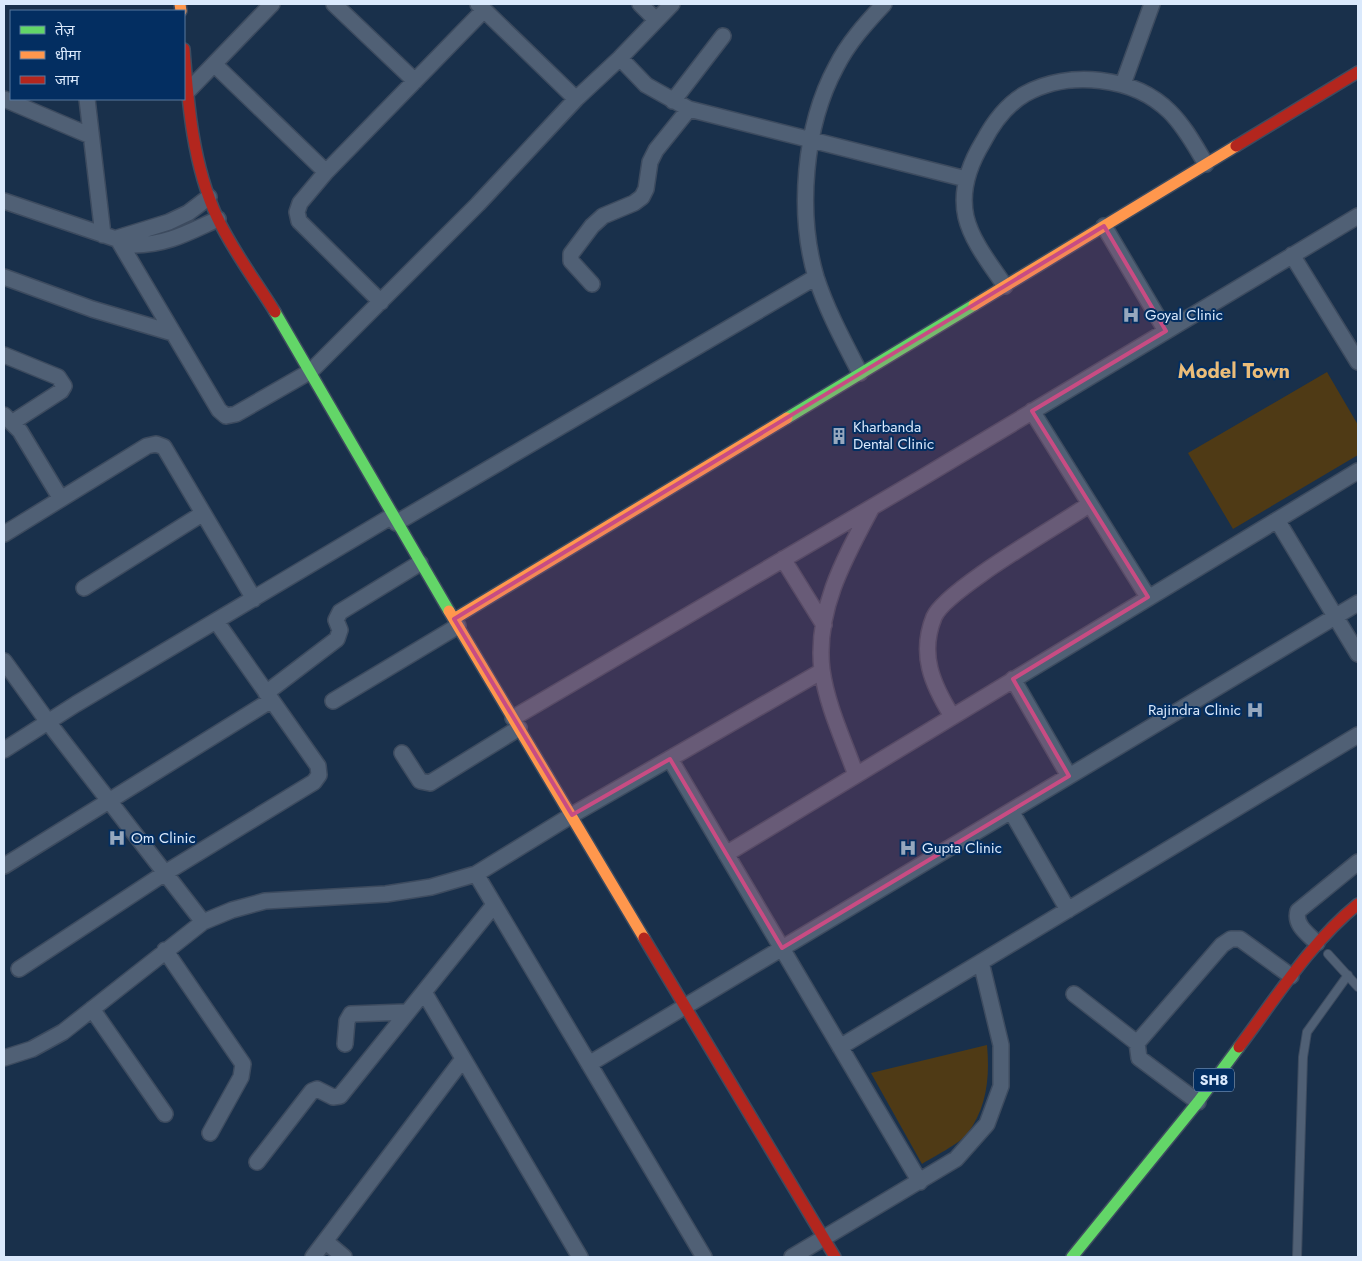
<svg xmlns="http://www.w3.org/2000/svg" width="1362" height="1261" font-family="Jost,'Noto Sans Devanagari',sans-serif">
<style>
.green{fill:#4f3a15}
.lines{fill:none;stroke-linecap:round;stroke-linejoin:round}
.lane-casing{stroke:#3d4b5f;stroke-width:10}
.street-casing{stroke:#3d4b5f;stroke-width:18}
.fast-casing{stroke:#3d4b5f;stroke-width:14}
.slow-casing{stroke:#3d4b5f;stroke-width:14}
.jam-casing{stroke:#3d4b5f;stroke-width:14}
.lane{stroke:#506075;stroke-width:8}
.street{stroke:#506075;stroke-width:15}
.fast{stroke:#63d668;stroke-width:11}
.slow{stroke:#ff974d;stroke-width:11}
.jam{stroke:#b3261e;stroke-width:11}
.marked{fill:#c84c83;fill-opacity:0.2;stroke:#c84c83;stroke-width:4;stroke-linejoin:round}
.labels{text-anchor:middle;stroke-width:4;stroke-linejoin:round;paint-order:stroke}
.shield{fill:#032e61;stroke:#9ab1ce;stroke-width:1}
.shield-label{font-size:14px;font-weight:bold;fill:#dae9fc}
.poi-label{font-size:15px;fill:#dae9fc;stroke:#032e61;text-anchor:start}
.district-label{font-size:20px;font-weight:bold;fill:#eabc79;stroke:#032e61}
</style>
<rect width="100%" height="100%" fill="#19304b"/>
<path class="green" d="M 1327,372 L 1358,425 L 1358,455 L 1233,529 L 1188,453 Z
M 987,1045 C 990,1077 987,1108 967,1134 C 959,1144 933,1157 922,1164 L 871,1073 Z"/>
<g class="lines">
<g class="lane-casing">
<path id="lane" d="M 1328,954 L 1358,987
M 1297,1257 L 1303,1057 L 1307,1032 L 1348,975"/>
</g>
<g class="street-casing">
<path id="street" d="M 334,4 L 415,81
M 478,4 L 576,99
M 640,4 L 656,20
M 620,58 L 646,85 L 689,109 L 966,179
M 214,64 L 326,172
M 1123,84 L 1152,4
M 187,92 L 272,4
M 4,99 L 91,136
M 87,99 L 103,235
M 673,101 L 723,36
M 4,201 L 134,245 C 167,245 189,232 218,219
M 1104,226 L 1166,331
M 117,238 L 219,410 L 226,416 L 236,414 L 311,371 L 478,204 L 576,99 L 620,58 L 672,4
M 117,238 L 169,222 L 188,213 L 209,197
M 1292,255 L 1358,362
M 4,277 L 92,309 L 173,333
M 592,284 L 571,261 L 571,254 L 592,226 L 603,216 L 634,203 L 642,197 L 646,189 L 650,162 L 656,150 L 689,109
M 1005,286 C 991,265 972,242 966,217 C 960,190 969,165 983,142 C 993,123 1006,105 1025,94 C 1068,70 1134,76 1170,112 C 1185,127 1195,146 1206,164
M 381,302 L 299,221 L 297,212 L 300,203 L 326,172 L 484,10
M 4,355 L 58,377 L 64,386 L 61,391 L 13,422
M 860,373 C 844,342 827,311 816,277 C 797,213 804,126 836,67 C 848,43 866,23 884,4
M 1032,411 L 1148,597
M 4,415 L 20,431 L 61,499
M 1277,520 L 1358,654
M 396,523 L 816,277
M 4,534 L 147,446 L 156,444 L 164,447 L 254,599
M 783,559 L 824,625
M 84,588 L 202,514
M 4,661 L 48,722 L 203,922
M 1013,679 L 1069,776
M 266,693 L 337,639 L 340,630 L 336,620 L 340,612 L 420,563
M 333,701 L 458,626
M 952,716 C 932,684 919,654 934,617 C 945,590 1061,524 1090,504
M 513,718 L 920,479 L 1358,216
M 4,750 L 76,704 L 392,516
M 402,753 L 420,781 L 430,783 L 519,728
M 670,759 L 920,1182
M 856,775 C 844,741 827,706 822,670 C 815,611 844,559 871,509
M 1011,811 L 1068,910
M 726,854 L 1358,471
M 4,866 L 270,701
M 476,874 L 704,1257
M 1317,943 C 1308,934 1294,925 1298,911 L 1358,862
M 165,950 L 243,1064 L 241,1077 L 210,1133
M 19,969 L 165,873 L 314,782 L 319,775 L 318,766 L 216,621
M 424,992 L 580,1257
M 1074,994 L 1137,1043 L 1222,945 L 1231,939 L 1240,939 L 1291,976
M 92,1009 L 165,1114
M 1137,1043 L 1139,1058 L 1198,1102
M 345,1044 L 347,1021 L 351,1014 L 407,1012
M 840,1047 L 1358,735
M 4,1058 L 32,1049 L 63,1032 L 203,922 L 232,910 L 265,901 L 386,894 L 431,887 L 476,874 L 572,815 L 822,671
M 589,1064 L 1358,603
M 257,1162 L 312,1091 L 317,1089 L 333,1097 L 340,1096 L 494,905
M 325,1241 L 344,1257
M 313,1257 L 463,1059
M 792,1257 L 956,1159 L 987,1124 L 1001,1086 L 1001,1045 L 981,962"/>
</g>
<g class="fast-casing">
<path id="fast" d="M 275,312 L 449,611
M 787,418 L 974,305
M 1072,1257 L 1198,1102 L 1239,1047"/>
</g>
<g class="slow-casing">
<path id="slow" d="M 180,4 L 181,11
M 974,305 L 1236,146
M 449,611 L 644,938
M 454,619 L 787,418"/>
</g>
<g class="jam-casing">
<path id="jam" d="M 184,49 C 188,105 193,165 217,217 C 232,250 256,281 275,312
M 1236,146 L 1358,72
M 644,938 L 835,1257
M 1239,1047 C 1276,998 1310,943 1358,904"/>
</g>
<use href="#lane" class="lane"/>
<use href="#street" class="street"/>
<use href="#fast" class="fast"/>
<use href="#slow" class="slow"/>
<use href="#jam" class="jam"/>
</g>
<path class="marked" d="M 1104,226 L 1166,331 L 1032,411 L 1148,597 L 1013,679 L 1069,776 L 782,948 L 670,759 L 572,815 L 454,619 Z"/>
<defs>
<g id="hospital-bare" transform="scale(1.35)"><path d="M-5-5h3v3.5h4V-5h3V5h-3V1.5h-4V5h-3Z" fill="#96a8be" stroke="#032e61" stroke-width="2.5" paint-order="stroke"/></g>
<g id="building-bare" transform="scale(1.35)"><path d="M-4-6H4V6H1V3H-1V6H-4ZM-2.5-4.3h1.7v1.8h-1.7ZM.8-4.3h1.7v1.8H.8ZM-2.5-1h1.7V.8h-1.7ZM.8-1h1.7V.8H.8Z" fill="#96a8be" stroke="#032e61" stroke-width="2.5" paint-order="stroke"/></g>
</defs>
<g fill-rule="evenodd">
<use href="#hospital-bare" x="1131" y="315"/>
<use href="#building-bare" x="839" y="436"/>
<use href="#hospital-bare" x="1255" y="710"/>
<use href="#hospital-bare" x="117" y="838"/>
<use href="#hospital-bare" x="908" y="848"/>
</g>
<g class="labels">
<rect class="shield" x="1194" y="1068.5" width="40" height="23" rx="4"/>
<g class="shield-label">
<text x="1214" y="1085">SH8</text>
</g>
<g class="poi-label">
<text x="1145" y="320">Goyal Clinic</text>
<text x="853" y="432">Kharbanda<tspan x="853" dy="17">Dental Clinic</tspan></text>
<text x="1241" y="715" text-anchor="end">Rajindra Clinic</text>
<text x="131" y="843">Om Clinic</text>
<text x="922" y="853">Gupta Clinic</text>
</g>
<g class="district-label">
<text x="1234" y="378">Model Town</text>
</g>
</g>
<rect width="1362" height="1261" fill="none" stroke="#dae9fc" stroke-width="10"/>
<rect x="10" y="10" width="175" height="90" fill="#032e61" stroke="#59799f"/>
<rect x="20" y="26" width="25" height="8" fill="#63d668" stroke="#59799f"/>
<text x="55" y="35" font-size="15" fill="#dae9fc">तेज़</text>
<rect x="20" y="51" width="25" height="8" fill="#ff974d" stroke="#59799f"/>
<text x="55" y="60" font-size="15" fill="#dae9fc">धीमा</text>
<rect x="20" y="76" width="25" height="8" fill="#b3261e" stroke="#59799f"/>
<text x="55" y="85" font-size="15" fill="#dae9fc">जाम</text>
</svg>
